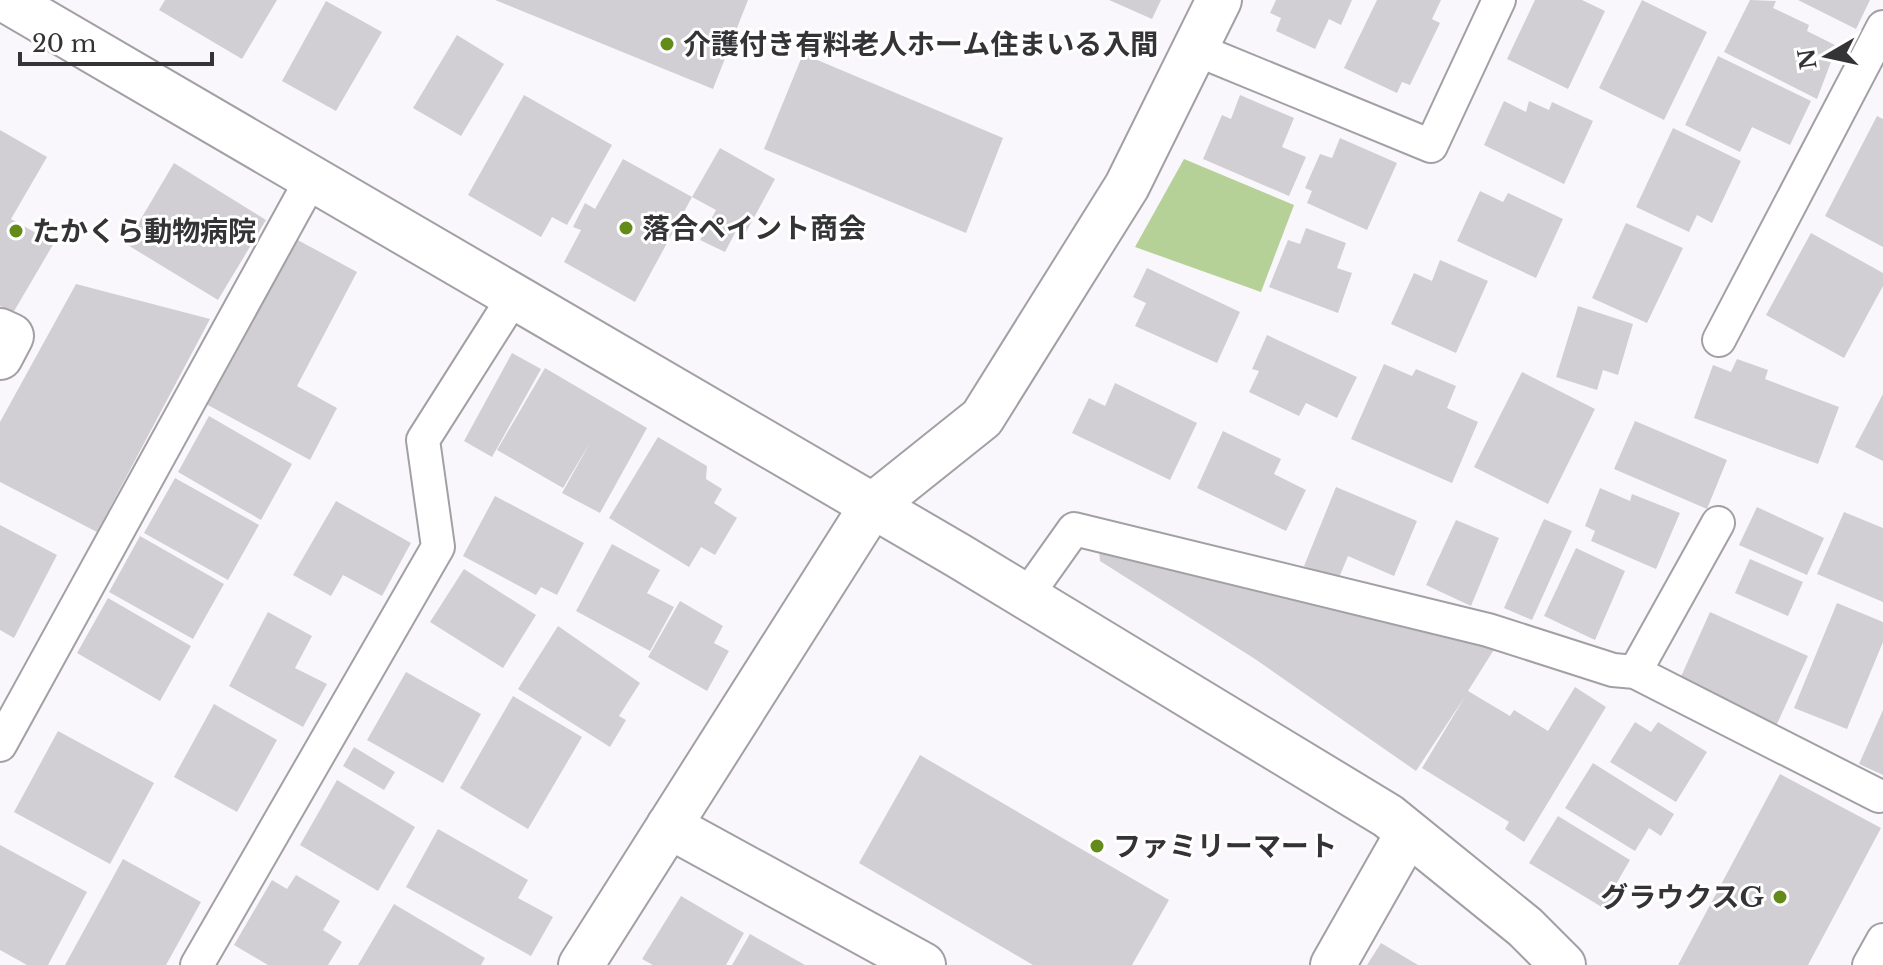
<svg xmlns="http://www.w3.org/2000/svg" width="1883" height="965" font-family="'Libre Baskerville','Noto Sans JP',serif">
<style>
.green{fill:#b6d197}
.building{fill:#d2cfd4}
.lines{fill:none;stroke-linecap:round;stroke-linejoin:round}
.lane-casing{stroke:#a2a0a5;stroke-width:36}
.street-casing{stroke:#a2a0a5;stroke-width:48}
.secondary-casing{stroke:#a2a0a5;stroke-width:48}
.lane{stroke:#fff;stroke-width:32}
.street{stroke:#fff;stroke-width:44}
.secondary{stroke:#fff;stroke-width:44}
.poi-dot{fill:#628b19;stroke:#fff;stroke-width:3}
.labels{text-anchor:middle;stroke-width:6;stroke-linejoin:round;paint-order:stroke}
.poi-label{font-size:28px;font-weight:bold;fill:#343335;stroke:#fff;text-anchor:start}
</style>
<rect width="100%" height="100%" fill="#faf7fc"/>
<path class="green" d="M 1184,159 L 1294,205 L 1261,292 L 1135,247 Z"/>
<path class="building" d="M 165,0 L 277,0 L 242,59 L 159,10 Z
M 495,0 L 748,0 L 713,89 Z
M 1109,0 L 1161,0 L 1152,19 Z
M 1276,0 L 1352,0 L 1341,25 L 1329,19 L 1315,49 L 1276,31 L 1281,18 L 1270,13 Z
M 1377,0 L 1441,0 L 1432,19 L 1440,23 L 1410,85 L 1402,82 L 1397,93 L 1344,68 Z
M 1535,0 L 1582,0 L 1605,11 L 1568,89 L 1507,59 Z
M 1642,0 L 1707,32 L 1664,120 L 1599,88 Z
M 1750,0 L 1776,1 L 1773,8 L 1809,25 L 1807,31 L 1837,46 L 1817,99 L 1724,52 Z
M 1798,0 L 1870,0 L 1856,29 Z
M 326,1 L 382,32 L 336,111 L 282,81 Z
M 457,35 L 504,64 L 461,136 L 413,108 Z
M 803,54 L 1003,138 L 966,233 L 764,149 Z
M 1718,56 L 1811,101 L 1790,145 L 1752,127 L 1740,152 L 1685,125 Z
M 524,95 L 612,145 L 567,225 L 552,217 L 541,237 L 468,195 Z
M 1240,95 L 1294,118 L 1282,147 L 1306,157 L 1289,196 L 1203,159 L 1222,115 L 1231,119 Z
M 1504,101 L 1526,112 L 1529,101 L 1549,110 L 1552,102 L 1593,121 L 1564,184 L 1484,145 Z
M 1877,116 L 1883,119 L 1883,247 L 1825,216 Z
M 1673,128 L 1741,161 L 1712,223 L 1697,215 L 1689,232 L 1636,207 Z
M 0,130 L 47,157 L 11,219 L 54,243 L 13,313 L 0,306 Z
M 1340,138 L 1397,163 L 1367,230 L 1307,203 L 1312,191 L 1305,188 L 1320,154 L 1332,158 Z
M 720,148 L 775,179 L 745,234 L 737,229 L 725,252 L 700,240 L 716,210 L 692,197 Z
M 623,159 L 692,197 L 635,302 L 564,262 L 581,230 L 573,227 L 585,203 L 595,209 Z
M 174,163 L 266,220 L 218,300 L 126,244 Z
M 1480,191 L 1503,202 L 1508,193 L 1563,219 L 1536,278 L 1457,241 Z
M 1626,223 L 1683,248 L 1647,323 L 1592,298 Z
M 1306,228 L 1346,243 L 1337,268 L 1352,273 L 1338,313 L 1269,287 L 1288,240 L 1300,244 Z
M 1811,233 L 1883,273 L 1883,286 L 1844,358 L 1766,315 Z
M 294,238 L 357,272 L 297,386 L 337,408 L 310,460 L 206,404 Z
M 1440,260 L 1488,281 L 1456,353 L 1391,324 L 1414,273 L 1432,281 Z
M 1147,268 L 1240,312 L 1217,363 L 1135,326 L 1146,303 L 1133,297 Z
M 76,284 L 210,319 L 97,532 L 0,482 L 0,422 Z
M 1578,306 L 1633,324 L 1618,375 L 1603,370 L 1597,390 L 1556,377 Z
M 1267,335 L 1357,377 L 1337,418 L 1306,403 L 1299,416 L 1249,392 L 1259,371 L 1252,369 Z
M 512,353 L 541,369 L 492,457 L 464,441 Z
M 1737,359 L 1768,370 L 1765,379 L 1839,407 L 1818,464 L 1694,418 L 1713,365 L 1731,372 Z
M 1384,364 L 1412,376 L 1416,369 L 1456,386 L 1447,408 L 1478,422 L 1452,483 L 1351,439 Z
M 545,368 L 647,428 L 600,513 L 562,493 L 591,441 L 563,488 L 497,450 Z
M 1522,372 L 1595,409 L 1548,504 L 1474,467 Z
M 1115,383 L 1197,423 L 1170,480 L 1072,433 L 1089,398 L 1105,406 Z
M 1883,394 L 1883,461 L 1855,447 Z
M 209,416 L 292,464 L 261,520 L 178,472 Z
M 1635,421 L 1727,460 L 1707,509 L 1614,469 Z
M 1223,431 L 1281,459 L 1274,474 L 1306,490 L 1286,531 L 1197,488 Z
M 658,437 L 707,466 L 706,479 L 722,489 L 714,503 L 737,518 L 715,555 L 701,547 L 689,567 L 609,518 Z
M 175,478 L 259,525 L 228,580 L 144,533 Z
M 1336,487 L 1417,521 L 1394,576 L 1348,556 L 1338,580 L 1304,566 Z
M 1600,488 L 1630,501 L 1632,494 L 1680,513 L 1656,569 L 1591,541 L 1595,531 L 1585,526 Z
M 495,496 L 584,543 L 557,595 L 541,587 L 536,595 L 463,556 Z
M 336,501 L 411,543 L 382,596 L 343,575 L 331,596 L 293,575 Z
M 1757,507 L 1824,538 L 1807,575 L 1739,545 Z
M 1844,512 L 1883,528 L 1883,602 L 1817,574 Z
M 1544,519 L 1572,531 L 1532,620 L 1504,608 Z
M 1456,520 L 1499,538 L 1471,606 L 1426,585 Z
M 0,525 L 57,555 L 14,638 L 0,630 Z
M 140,536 L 224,584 L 193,639 L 109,592 Z
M 612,544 L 660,570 L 647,593 L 674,607 L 650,651 L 576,611 Z
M 1576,548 L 1625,571 L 1595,640 L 1544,616 Z
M 1099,549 L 1495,648 L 1468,691 L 1510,716 L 1514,710 L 1548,731 L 1575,687 L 1606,707 L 1524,842 L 1505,829 L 1509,822 L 1422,768 L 1466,695 L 1416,771 L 1255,659 L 1100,561 Z
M 1750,559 L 1803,582 L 1788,616 L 1735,593 Z
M 464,569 L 536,615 L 503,668 L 430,622 Z
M 108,598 L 191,646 L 160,701 L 77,653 Z
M 680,601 L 723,626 L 714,643 L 729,651 L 707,691 L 648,657 Z
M 1837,603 L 1883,622 L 1883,642 L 1847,729 L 1794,708 Z
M 268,612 L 312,636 L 295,668 L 327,684 L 303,727 L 229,686 Z
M 1710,612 L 1808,656 L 1776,726 L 1679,681 Z
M 558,626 L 640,683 L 619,716 L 626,720 L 610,747 L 518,689 Z
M 406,672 L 481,714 L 443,783 L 367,740 Z
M 513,696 L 582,737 L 528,829 L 460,788 Z
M 214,704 L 277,740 L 237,812 L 174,777 Z
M 1883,710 L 1883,775 L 1859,764 Z
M 1635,722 L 1651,732 L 1658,722 L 1707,752 L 1676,802 L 1610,762 Z
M 58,731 L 154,783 L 110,864 L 14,812 Z
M 354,747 L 395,772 L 384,790 L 343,766 Z
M 920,755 L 1169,900 L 1132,965 L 1033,965 L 859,863 Z
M 1593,763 L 1674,814 L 1661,836 L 1649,828 L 1635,851 L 1565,808 Z
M 1780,774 L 1881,828 L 1808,965 L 1678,965 Z
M 337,780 L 415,827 L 378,891 L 300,845 Z
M 1558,816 L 1630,860 L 1615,886 L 1622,891 L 1610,912 L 1529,863 Z
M 438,829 L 528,880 L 518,898 L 553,917 L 531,956 L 406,887 Z
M 0,845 L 87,892 L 48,965 L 27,965 L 0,950 Z
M 123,859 L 201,902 L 166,965 L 65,965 Z
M 296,875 L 340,901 L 323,930 L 342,942 L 328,965 L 268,965 L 234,945 L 272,880 L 287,889 Z
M 681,896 L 744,933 L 726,965 L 653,965 L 642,959 Z
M 394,904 L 485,958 L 481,965 L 358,965 Z
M 750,934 L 805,965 L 732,965 Z
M 1381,943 L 1418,965 L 1367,965 Z"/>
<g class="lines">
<g class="lane-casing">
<path id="lane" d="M 1195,49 L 1431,146 L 1499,0
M 1719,340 L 1883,27
M 1025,598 L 1074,529 L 1488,630 L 1613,670 L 1635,672 L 1879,796
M 1635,672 L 1718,523
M 0,745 L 312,178
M 197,965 L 438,547 L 423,440 L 515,295
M 1869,965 L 1883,940"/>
</g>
<g class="street-casing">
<path id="street" d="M 0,331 L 11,336 L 0,357
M 872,506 L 982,418 L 1127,186 L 1219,0
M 669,826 L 923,965
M 1333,965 L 1408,833"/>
</g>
<g class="secondary-casing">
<path id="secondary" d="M 6,0 L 959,556 L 1388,816 L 1525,927 L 1563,965
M 581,965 L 872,506"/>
</g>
<use href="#lane" class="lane"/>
<use href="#street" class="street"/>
<use href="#secondary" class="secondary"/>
</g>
<g class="poi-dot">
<circle cx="667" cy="44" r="8"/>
<circle cx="626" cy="228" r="8"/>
<circle cx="16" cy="231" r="8"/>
<circle cx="1097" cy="846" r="8"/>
<circle cx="1780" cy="897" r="8"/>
</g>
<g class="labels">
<g class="poi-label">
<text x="683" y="54">介護付き有料老人ホーム住まいる入間</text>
<text x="642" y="238">落合ペイント商会</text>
<text x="32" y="241">たかくら動物病院</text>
<text x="1113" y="856">ファミリーマート</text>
<text x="1764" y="907" text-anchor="end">グラウクスG</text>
</g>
</g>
<g transform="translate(1827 56) rotate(261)" stroke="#ffffff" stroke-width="6" paint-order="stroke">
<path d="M0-6L14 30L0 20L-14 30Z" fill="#343335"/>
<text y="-12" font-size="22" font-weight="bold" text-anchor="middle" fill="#343335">N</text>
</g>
<path d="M20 52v12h192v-12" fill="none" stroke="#343335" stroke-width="4"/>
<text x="32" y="52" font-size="24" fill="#343335" stroke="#ffffff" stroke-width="6" paint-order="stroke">20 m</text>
</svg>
